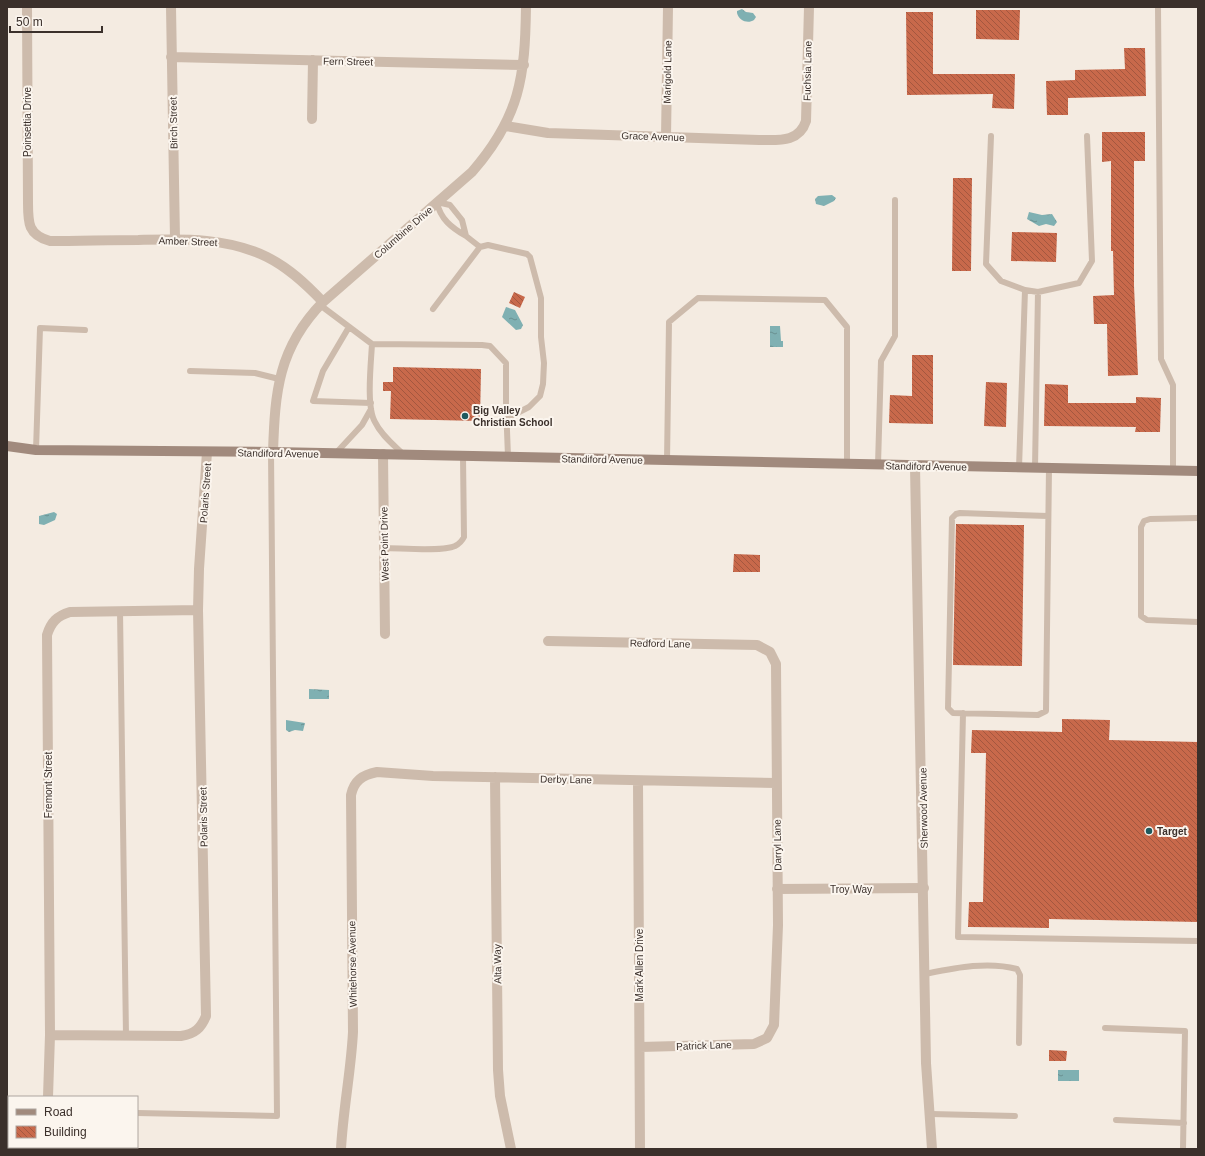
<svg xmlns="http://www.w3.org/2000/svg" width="1205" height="1156" font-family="Arial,sans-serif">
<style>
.water{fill:url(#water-ripples)}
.building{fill:url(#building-back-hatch)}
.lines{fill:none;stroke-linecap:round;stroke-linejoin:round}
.service{stroke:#cdbbac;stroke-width:6}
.minor{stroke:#cdbbac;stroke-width:10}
.tertiary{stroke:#cdbbac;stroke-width:10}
.secondary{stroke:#a18a7d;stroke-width:10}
.poi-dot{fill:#1f5a5e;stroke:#fbf5ee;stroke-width:1.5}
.labels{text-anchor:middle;stroke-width:4;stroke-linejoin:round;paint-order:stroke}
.street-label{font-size:10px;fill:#3b302b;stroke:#fbf5ee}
.poi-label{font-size:10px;font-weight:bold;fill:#3b302b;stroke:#fbf5ee;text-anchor:start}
</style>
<defs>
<pattern id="water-ripples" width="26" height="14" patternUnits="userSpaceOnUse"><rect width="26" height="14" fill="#7fb0b2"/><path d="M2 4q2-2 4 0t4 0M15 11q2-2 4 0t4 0" fill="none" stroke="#699091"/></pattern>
<pattern id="building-back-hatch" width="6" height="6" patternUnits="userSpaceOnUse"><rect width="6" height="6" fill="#c8694b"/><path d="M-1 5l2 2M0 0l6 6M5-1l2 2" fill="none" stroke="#a4573f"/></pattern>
</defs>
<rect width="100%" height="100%" fill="#f4ebe1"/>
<path class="water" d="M 742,9 L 746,12 L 753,13 L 756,17 L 754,20 C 748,24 739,21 737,13 L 737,11 Z
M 832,195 L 836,198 L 834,201 L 824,206 L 816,204 L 815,199 L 818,196 Z
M 1029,212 L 1042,215 L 1052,214 L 1057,222 L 1054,226 L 1046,224 L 1039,226 L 1027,219 Z
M 506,307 L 515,310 L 523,325 L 521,329 L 516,330 L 502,317 Z
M 770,326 L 780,326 L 781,341 L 783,341 L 783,347 L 770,347 Z
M 54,512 L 57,514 L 55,520 L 44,525 L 39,524 L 39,516 Z
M 309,689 L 329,690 L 329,699 L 309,699 Z
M 286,720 L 305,723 L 303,731 L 295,730 L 289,732 L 286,730 Z
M 1058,1070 L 1079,1070 L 1079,1081 L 1058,1081 Z"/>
<path class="building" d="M 976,10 L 1020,10 L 1019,40 L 976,39 Z
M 906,12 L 933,12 L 933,74 L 1015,74 L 1014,109 L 992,108 L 993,94 L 907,95 Z
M 1124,48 L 1145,48 L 1146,96 L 1068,98 L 1068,115 L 1047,115 L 1046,81 L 1075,80 L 1075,70 L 1125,69 Z
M 1102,132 L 1145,132 L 1145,161 L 1134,161 L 1134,286 L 1138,375 L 1108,376 L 1107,324 L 1094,324 L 1093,296 L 1114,295 L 1113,251 L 1111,251 L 1111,161 L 1102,162 Z
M 953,178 L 972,178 L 971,271 L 952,271 Z
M 1012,232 L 1057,233 L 1056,262 L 1011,261 Z
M 514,292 L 525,297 L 520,308 L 509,303 Z
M 912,355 L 933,355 L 933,424 L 889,423 L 890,395 L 912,396 Z
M 393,367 L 481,369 L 480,421 L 390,419 L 391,391 L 383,391 L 383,382 L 393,382 Z
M 986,382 L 1007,383 L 1006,427 L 984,426 Z
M 1045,384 L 1068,385 L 1068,403 L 1136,403 L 1136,397 L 1161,398 L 1160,432 L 1135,432 L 1136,427 L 1044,426 Z
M 956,524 L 1024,525 L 1022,666 L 953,665 Z
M 734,554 L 760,555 L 760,572 L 733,572 Z
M 1062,719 L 1110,720 L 1109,740 L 1198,742 L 1198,922 L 1049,919 L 1049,928 L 968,927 L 969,902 L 983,902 L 986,753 L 971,753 L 972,730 L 1062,732 Z
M 1049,1050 L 1067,1051 L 1066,1061 L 1049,1061 Z"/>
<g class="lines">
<path class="service" d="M 1158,7 L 1161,359 L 1173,385 L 1173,470
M 991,136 L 986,264 L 1001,281 L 1025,290 L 1038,292 L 1079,283 L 1092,261 L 1087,136
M 437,202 L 450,205 L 462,220 L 466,236 C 452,228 440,219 437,202 Z
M 466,236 L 480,247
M 320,305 L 372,344 L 482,345 L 490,346 L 506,363 L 506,404 L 508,457
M 433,309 L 480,247 L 488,245 L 527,254 L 530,257 L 541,298 L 541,337 L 544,363 L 543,384 L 540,396 L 529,407 L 506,419
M 349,327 L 323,371 L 313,401 L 371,403
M 372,344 C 371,363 366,407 375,422 C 381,435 394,445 404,455
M 190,371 L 255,373 L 279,379
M 36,450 L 40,328 L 85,330
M 336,453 L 362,425 L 371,409
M 667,461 L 669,322 L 698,298 L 825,300 L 847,327 L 847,465
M 878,465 L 881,361 L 895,336 L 895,200
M 1019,468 L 1025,290
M 1035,468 L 1038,292
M 1048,516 L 960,513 L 956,514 L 952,518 L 948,708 L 953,713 L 1038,715 L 1046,711 L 1049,468
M 1198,518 L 1150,519 L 1144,521 L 1141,527 L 1141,616 L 1147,620 L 1198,622
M 384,548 C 401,548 441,552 455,546 C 459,544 462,541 464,537 L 463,456
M 120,611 L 126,1036
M 963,713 L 958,937 L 1198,941
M 925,974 C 955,968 987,961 1017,969 L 1020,975 L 1019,1043
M 1105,1028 L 1185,1031 L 1183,1149
M 137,1113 L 277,1116 L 271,452
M 931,1114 L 1015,1116
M 1116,1120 L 1184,1123"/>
<path class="minor" d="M 27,7 L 28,203 C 28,223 28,235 50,241 C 79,241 109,240 138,240 C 182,239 226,237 267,257 C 289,268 306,284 323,302
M 171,7 L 175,239
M 171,57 L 524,65
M 312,119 L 313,60
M 506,126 L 548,133 L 759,140 C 778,140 799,143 806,121 L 809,7
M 666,137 L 668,7
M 273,452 C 275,392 278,348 323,302 L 472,172 C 520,117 525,77 526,7
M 383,454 L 385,634
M 548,641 L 757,645 L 770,652 L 776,664 L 778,925 L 774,1025 L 767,1038 L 754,1044 L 640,1047
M 495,777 L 498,1070 L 500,1096 L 511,1149
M 638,781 L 640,1149
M 777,889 L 924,888
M 50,1035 L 181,1036 C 195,1034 201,1028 206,1016 L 198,610 L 199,569 L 207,452
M 48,1097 L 50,1035 L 47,635 C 51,622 57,616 70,612 L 198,610
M 42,1149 L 42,1147
M 341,1149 C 343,1110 351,1071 353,1032 L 351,795 C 354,781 362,775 377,772 L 433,776 L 776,783"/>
<path class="tertiary" d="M 915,466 L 926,1063 L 932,1149"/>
<path class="secondary" d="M 7,446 L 36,450 L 273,452 L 1198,471"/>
</g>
<g class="poi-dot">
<circle cx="465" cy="416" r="4"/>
<circle cx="1149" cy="831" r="4"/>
</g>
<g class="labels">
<g class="street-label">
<text transform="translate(348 61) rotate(1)" y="4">Fern Street</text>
<text transform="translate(807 71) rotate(-89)" y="4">Fuchsia Lane</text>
<text transform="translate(667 72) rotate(-89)" y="4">Marigold Lane</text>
<text transform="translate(27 122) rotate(-90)" y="4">Poinsettia Drive</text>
<text transform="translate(173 123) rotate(-91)" y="4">Birch Street</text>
<text transform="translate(653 136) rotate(2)" y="4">Grace Avenue</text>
<text transform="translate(403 232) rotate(-41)" y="4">Columbine Drive</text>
<text transform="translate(188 241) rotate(2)" y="4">Amber Street</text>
<text transform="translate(278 453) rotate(1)" y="4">Standiford Avenue</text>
<text transform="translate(602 459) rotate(1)" y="4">Standiford Avenue</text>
<text transform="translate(926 466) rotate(1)" y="4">Standiford Avenue</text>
<text transform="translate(205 493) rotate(-86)" y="4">Polaris Street</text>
<text transform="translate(384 544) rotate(-91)" y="4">West Point Drive</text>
<text transform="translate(660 643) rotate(1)" y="4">Redford Lane</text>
<text transform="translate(566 779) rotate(1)" y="4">Derby Lane</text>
<text transform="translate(48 785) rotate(-90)" y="4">Fremont Street</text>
<text transform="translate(923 808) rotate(-91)" y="4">Sherwood Avenue</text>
<text transform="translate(203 817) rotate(-91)" y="4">Polaris Street</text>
<text transform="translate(777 845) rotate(-91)" y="4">Darryl Lane</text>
<text x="851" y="893">Troy Way</text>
<text transform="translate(352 964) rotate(-91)" y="4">Whitehorse Avenue</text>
<text transform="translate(497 964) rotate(-91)" y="4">Alta Way</text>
<text transform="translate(639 965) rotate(-90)" y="4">Mark Allen Drive</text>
<text transform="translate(704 1045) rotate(-2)" y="4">Patrick Lane</text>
</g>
<g class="poi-label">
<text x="473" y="414">Big Valley<tspan x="473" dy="12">Christian School</tspan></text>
<text x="1157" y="835">Target</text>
</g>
</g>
<rect width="1205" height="1156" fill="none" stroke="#3b302b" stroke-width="16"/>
<rect x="8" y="1096" width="130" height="52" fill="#fbf5ee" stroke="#aea6a0"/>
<rect x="16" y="1109" width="20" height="6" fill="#a18a7d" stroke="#aea6a0"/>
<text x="44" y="1116" font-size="12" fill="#3b302b">Road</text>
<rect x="16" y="1126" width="20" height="12" fill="url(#building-back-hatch)" stroke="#aea6a0"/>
<text x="44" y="1136" font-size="12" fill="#3b302b">Building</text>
<path d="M10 26v6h92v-6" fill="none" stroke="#3b302b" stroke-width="2"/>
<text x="16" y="26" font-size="12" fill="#3b302b" stroke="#fbf5ee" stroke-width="3" paint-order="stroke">50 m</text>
</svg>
